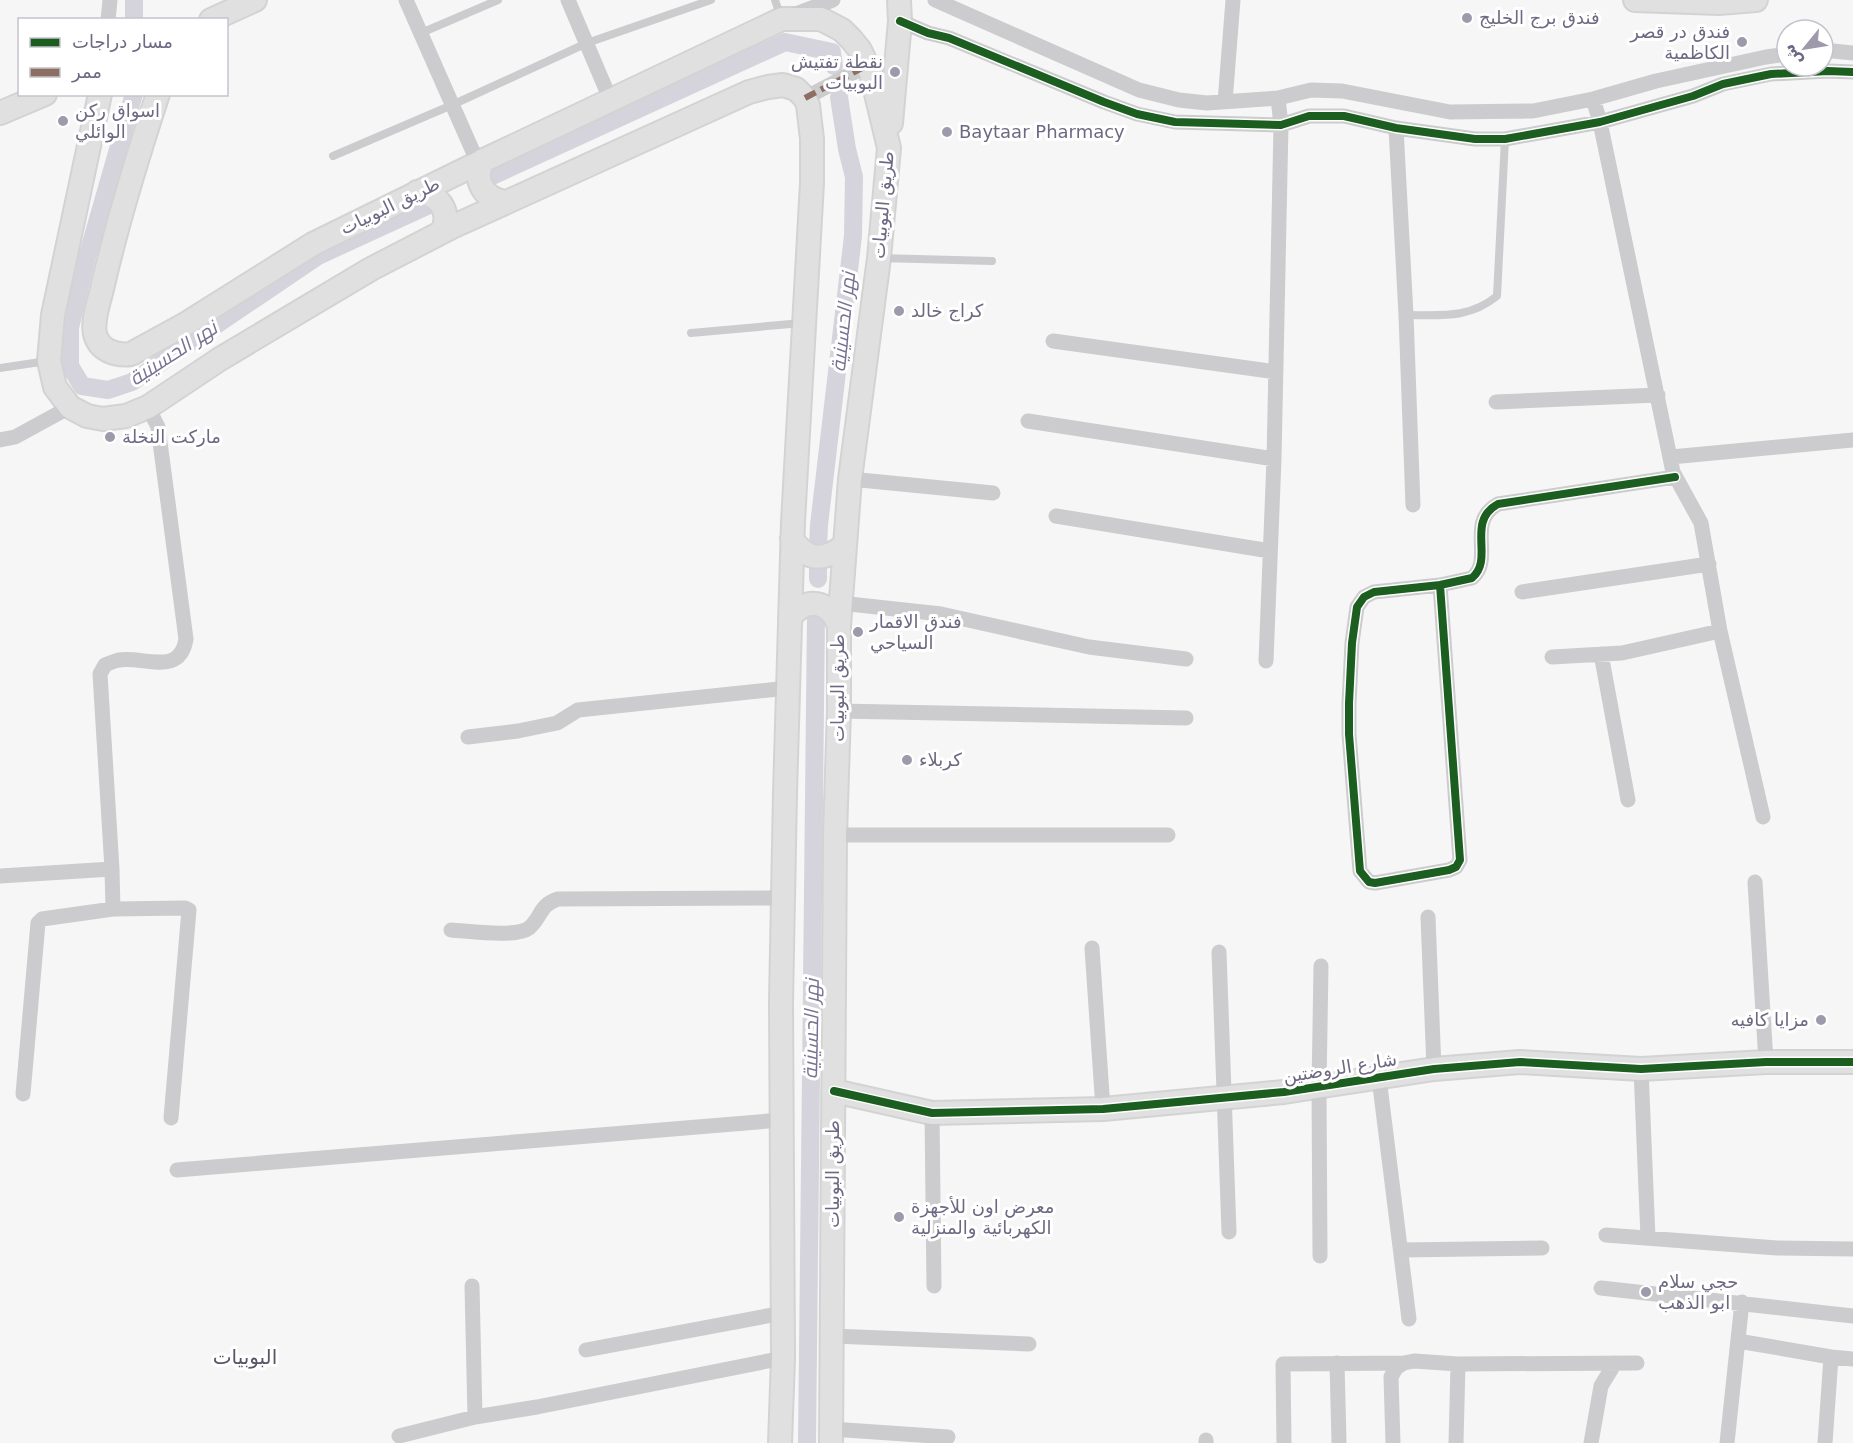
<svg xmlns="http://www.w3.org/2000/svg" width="1853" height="1443" font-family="'DejaVu Sans',Cairo,sans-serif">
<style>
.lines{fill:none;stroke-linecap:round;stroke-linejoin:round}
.canal{stroke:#d5d4dc;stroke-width:18}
.secondary-casing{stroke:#d3d3d4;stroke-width:26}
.lane{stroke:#ccccce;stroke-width:8}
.street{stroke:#ccccce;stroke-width:15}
.secondary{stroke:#e0e0e1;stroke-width:22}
.quiet{stroke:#8d6e63;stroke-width:6;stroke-dasharray:12 6;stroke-linecap:butt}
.cycleway-casing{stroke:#fff;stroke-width:11}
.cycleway{stroke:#1b5e20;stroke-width:8}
.poi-dot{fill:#9e9aab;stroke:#fff;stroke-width:2}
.labels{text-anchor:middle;stroke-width:6;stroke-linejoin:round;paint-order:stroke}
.poi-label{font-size:18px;fill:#6f6883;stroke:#fff;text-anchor:start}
.street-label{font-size:18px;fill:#6f6883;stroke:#fff}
.water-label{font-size:20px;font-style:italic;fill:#767393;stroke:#fff}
.neighbourhood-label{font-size:20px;fill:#5a5568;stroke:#fff}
</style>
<rect width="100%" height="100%" fill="#f5f6f5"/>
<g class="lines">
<path class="canal" d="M 134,0 L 134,20
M 134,94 L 87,257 L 70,328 L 70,366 L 82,386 L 108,390 L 132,382 L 318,256 L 429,205
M 492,176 L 785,42 L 832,52 L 834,66
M 818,546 L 819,525 L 853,236 L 854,177 L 847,149 L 839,97
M 818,579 L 818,567
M 807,1443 L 816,615"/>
<g class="secondary-casing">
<path id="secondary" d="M 1635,0 L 1719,3 L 1756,0
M 211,20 L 255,0
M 100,94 L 53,315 L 49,361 L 55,387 L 70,407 L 87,416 L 103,419 L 126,416 L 148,407 L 220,359 L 371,269 L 452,227 L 749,92 L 768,87 L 783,85 L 796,89 L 805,98 L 808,105 L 812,139 L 812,183 L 793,522 L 785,793 L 781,1002 L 783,1358 L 780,1443
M 158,94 C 137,158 117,223 102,289 C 99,302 92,320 95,334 C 99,350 115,356 131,354 L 184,325 L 313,244 L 478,163 L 782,19 L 821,19 L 842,30 L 851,39 L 860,50 L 871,73 L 889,148 L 879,258 L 850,479 L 839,626 L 839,711 L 835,835 L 831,1443
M 0,113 L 45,94
M 891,123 L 900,21 L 899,0
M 483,160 C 472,180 484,199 505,202
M 417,192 C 439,193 452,212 442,232
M 792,539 C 807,562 825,561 845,545
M 790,618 C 805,596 830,600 839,626
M 834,1091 L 932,1113 L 1103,1109 L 1284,1092 L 1434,1069 L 1520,1062 L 1641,1069 L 1766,1062 L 1853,1062"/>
</g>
<path class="lane" d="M 775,0 L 781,18
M 421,33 L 498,0
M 333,156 L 452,105 L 587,43 L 711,0
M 880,258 L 992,261
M 1406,315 C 1441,315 1469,319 1497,296 L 1505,139
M 691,333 L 802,323
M 0,368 L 47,361"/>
<path class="street" d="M 406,0 L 478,163
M 568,0 L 611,101
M 935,0 L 1139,90 L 1179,100 L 1207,103 L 1278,98 L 1311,90 L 1342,91 L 1450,112 L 1533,111 L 1593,99 L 1656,81 L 1766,57 L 1787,54
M 793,15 L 833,0
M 108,20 L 110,0
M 900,21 L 928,33 L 949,38 L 1104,102 L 1137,114 L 1175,122 L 1281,125 L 1309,116 L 1344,116 L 1396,128 L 1475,139 L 1505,139 L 1600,122 L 1693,96 L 1723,84 L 1771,74 L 1828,71 L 1853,72
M 1823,50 L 1853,53
M 805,98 L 868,65
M 1593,99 L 1600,122 L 1673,472 L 1701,523 L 1720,631 L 1763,817
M 1225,102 L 1233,0
M 1396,128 L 1406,315 L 1413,505
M 1053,341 L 1276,372
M 1496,402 L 1658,395
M 1028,421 L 1274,459
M 0,440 L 15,437 L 70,407
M 1671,457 L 1853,440
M 850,479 L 993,493
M 1056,516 L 1270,551
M 1440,585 L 1460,860 L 1456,867 L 1449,870 L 1375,883 L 1369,882 L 1360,871 L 1349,734 L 1349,703 L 1352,643 L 1357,607 L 1364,597 L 1374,592 L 1440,585 L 1472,578 C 1495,559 1465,522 1498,504 L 1675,477
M 1522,592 L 1709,564
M 840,603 L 941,614 L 1089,647 L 1186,659
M 1601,654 L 1628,800
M 1552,657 L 1622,653 L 1720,631
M 1266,661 L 1274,459 L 1281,125 L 1278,98
M 839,711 L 1186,718
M 468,737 L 518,731 L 557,723 L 578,710 L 788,688
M 835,835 L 1168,835
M 0,876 L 112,869
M 1755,882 L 1766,1062
M 113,909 L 185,908 L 189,910 L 171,1118
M 1428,917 L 1434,1069
M 451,930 C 469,931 516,938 529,928 C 542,917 539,905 558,899 L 782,898
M 1092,948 L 1103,1109
M 1219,952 L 1229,1232
M 1641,1069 L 1648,1238
M 1379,1078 L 1409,1319
M 23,1094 L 38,923 L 42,919 L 113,909 L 112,869 L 100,674 L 105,665 C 110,663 114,661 119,660 C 144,656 180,677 186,639 L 158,427 L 148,407
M 932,1113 L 934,1286
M 177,1170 L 781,1120
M 1606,1235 L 1777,1248 L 1853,1249
M 1401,1250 L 1542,1248
M 1320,1256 L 1319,1088 L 1321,966
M 472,1286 L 475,1417
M 1601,1288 L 1853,1316
M 833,1336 L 1029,1344
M 1738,1341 L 1831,1357
M 586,1350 L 783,1313
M 1337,1363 L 1339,1443
M 831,1429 L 948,1437
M 399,1436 L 475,1417 L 537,1407 L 783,1358
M 1206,1443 L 1206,1440
M 1284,1443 L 1283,1364 L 1404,1363
M 1393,1443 L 1391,1377 L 1396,1368 L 1404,1363 L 1414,1361 L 1458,1364 L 1637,1363
M 1456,1443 L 1458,1364
M 1591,1443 L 1601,1386 L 1615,1363
M 1727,1443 L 1742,1302
M 1825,1443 L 1831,1357 L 1853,1359"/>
<use href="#secondary" class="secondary"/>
<path class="quiet" d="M 805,98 L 868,65"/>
<g class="cycleway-casing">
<path id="cycleway" d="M 900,21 L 928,33 L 949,38 L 1104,102 L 1137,114 L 1175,122 L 1281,125 L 1309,116 L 1344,116 L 1396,128 L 1475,139 L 1505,139 L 1600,122 L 1693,96 L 1723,84 L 1771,74 L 1828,71 L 1853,72
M 1440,585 L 1460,860 L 1456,867 L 1449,870 L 1375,883 L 1369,882 L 1360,871 L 1349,734 L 1349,703 L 1352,643 L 1357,607 L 1364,597 L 1374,592 L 1440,585 L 1472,578 C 1495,559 1465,522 1498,504 L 1675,477
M 834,1091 L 932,1113 L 1103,1109 L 1284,1092 L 1434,1069 L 1520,1062 L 1641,1069 L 1766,1062 L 1853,1062"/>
</g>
<use href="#cycleway" class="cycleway"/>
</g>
<g class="poi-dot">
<circle cx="1467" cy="18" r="6"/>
<circle cx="1742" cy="42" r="6"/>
<circle cx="895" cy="72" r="6"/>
<circle cx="63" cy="121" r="6"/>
<circle cx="947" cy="132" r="6"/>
<circle cx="899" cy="311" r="6"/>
<circle cx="110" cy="437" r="6"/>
<circle cx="858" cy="632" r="6"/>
<circle cx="907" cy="760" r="6"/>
<circle cx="1821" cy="1020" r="6"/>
<circle cx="899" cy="1217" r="6"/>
<circle cx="1646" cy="1292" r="6"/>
</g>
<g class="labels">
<g class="poi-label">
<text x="1479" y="24">فندق برج الخليج</text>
<text x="1730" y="38" text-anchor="end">فندق در قصر<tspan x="1730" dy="21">الكاظمية</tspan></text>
<text x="883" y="68" text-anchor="end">نقطة تفتيش<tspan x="883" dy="21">البوبيات</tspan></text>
<text x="75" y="117">اسواق ركن<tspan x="75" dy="21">الوائلي</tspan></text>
<text x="959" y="138">Baytaar Pharmacy</text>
<text x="911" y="317">كراج خالد</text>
<text x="122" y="443">ماركت النخلة</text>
<text x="870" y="628">فندق الاقمار<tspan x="870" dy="21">السياحي</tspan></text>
<text x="919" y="766">كربلاء</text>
<text x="1809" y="1026" text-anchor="end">مزايا كافيه</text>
<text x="911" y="1213">معرض اون للأجهزة<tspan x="911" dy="21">الكهربائية والمنزلية</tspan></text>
<text x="1658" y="1288">حجي سلام<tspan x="1658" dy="21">ابو الذهب</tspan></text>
</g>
<g class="street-label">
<text transform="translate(883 205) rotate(-85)" y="6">طريق البوبيات</text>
<text transform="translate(390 206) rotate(-26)" y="6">طريق البوبيات</text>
<text transform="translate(838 688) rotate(-90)" y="6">طريق البوبيات</text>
<text transform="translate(1340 1068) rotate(-9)" y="6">شارع الروضتين</text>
<text transform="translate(833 1174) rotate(-90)" y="6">طريق البوبيات</text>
</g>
<g class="water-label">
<text transform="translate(843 322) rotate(-84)" y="7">نهر الحسينية</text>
<text transform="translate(173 353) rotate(-33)" y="7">نهر الحسينية</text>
<text transform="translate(811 1029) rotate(-89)" y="7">نهر الحسينية</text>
</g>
<g class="neighbourhood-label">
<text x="245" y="1364">البوبيات</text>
</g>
</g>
<rect x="18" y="18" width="210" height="78" fill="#ffffff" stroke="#c5c3cd" stroke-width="1.5"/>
<rect x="30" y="38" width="30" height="9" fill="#1b5e20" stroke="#c5c3cd" stroke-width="1.5"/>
<text x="72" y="48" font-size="18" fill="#6f6883">مسار دراجات</text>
<rect x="30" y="68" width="30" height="9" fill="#8d6e63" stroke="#c5c3cd" stroke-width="1.5"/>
<text x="72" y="78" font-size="18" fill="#6f6883">ممر</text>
<g transform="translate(1805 48) rotate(240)"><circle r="28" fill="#ffffff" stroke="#c5c3cd" stroke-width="1.5"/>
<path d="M0-4.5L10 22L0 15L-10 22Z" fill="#9e9aab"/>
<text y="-9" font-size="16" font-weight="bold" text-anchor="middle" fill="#6f6883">ش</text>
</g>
</svg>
